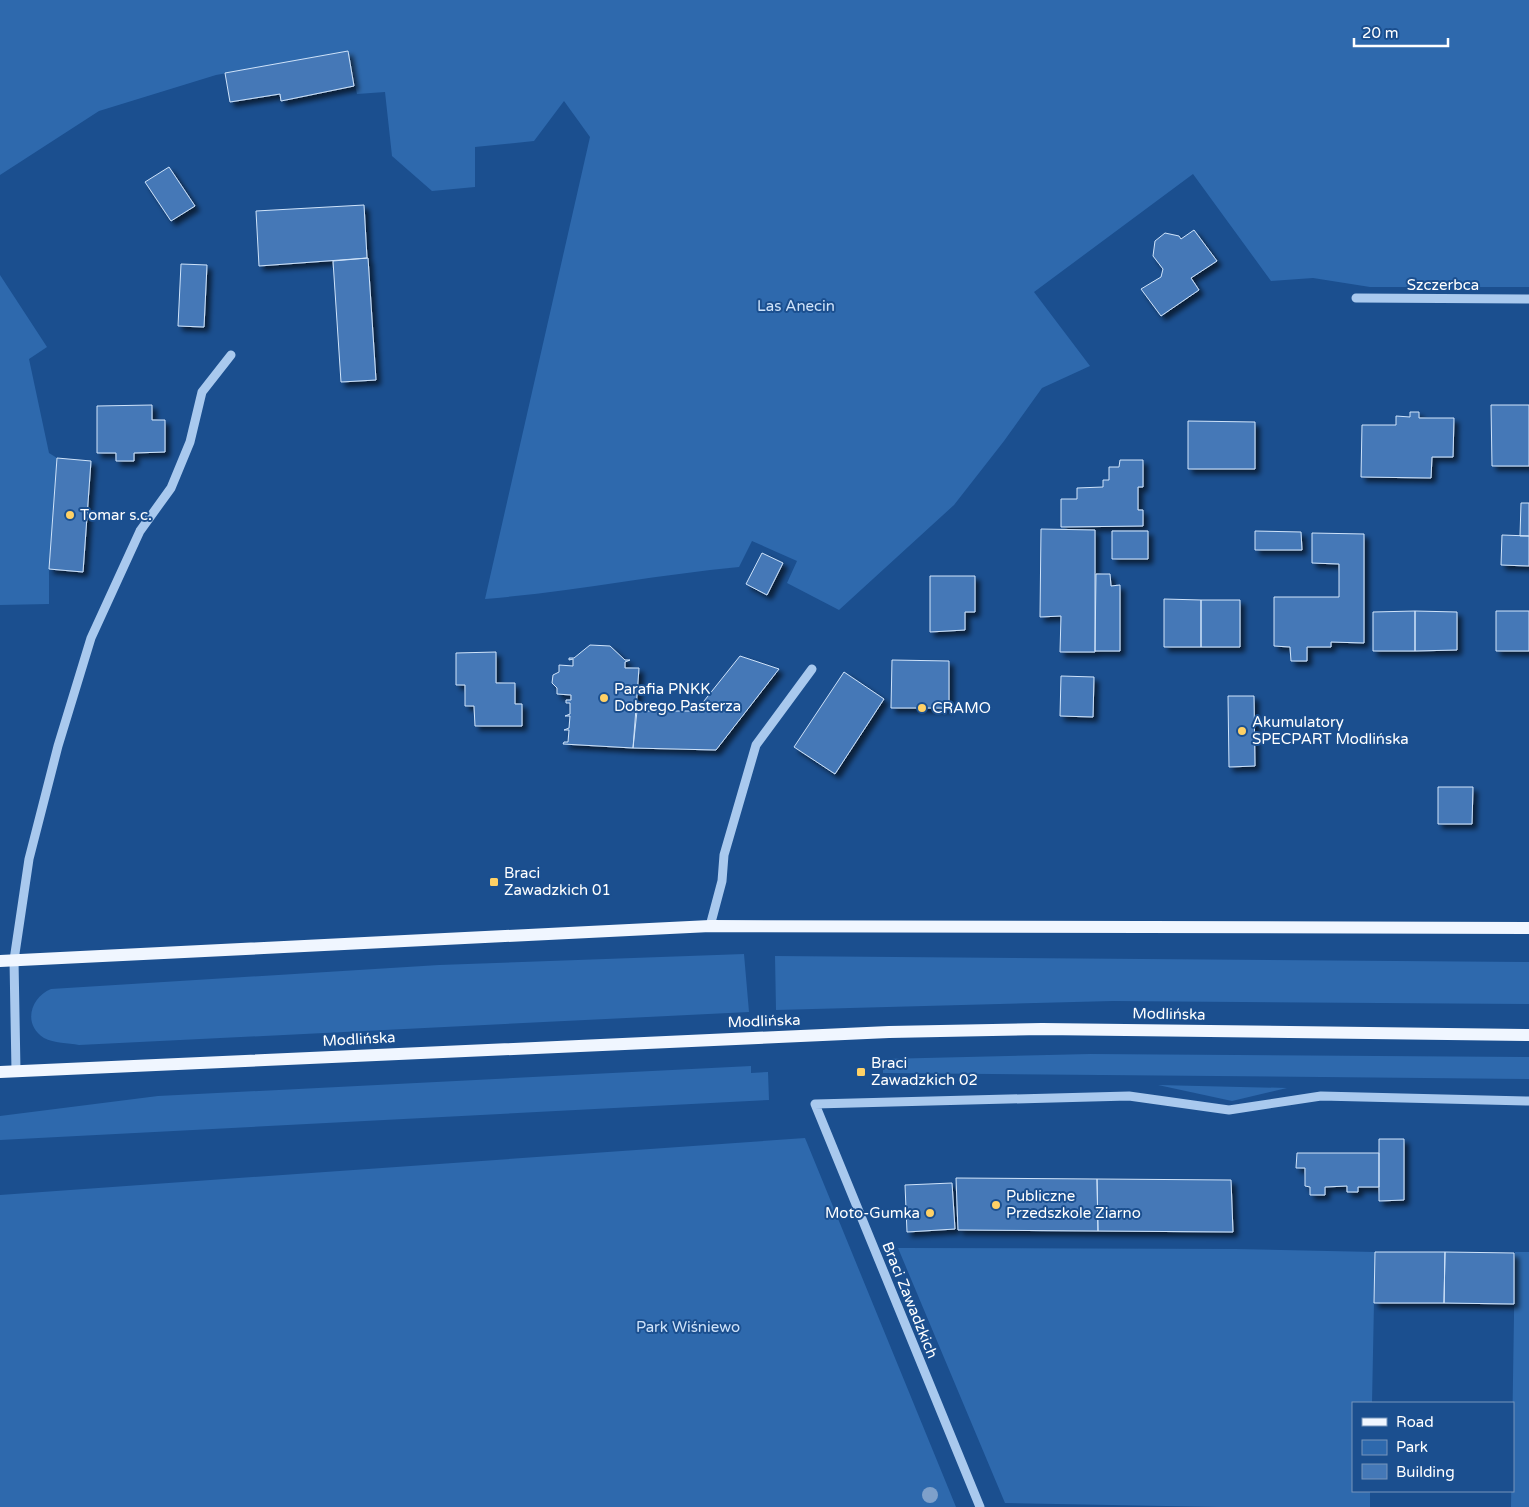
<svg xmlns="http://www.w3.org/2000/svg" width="1529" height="1507" font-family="'Varela Round',sans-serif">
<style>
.green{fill:#2e69ad}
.building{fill:#4478b7;stroke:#cfe3fa;filter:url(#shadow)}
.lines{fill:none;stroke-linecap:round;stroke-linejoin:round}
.minor{stroke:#a9c9ee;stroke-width:9}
.major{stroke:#f0f6ff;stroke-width:12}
.tree{fill:#7ea0ca}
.poi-dot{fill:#ffd166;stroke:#1b4f8f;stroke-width:2}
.labels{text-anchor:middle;stroke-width:4;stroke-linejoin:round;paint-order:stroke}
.street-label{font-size:15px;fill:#fff;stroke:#1b4f8f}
.park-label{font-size:15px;fill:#cfe3fa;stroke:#1b4f8f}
.poi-label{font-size:15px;fill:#fff;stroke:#1b4f8f;text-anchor:start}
</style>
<defs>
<filter id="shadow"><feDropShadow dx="4.5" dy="4.5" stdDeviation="2.5" flood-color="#0009"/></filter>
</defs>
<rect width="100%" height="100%" fill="#1b4f8f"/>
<path class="green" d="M 0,0 L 1529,0 L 1529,287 L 1370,287 L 1313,278 L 1271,281 L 1193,174 L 1034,292 L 1090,366 L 1042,388 L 1004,441 L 954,505 L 839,610 L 787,583 L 797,561 L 752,541 L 739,567 C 654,575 570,592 485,599 L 590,137 L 564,101 L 534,141 L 475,147 L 475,187 L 432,191 L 392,156 L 385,92 L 357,94 L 348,51 L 216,75 L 99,111 L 0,175 Z
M 0,275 L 47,347 L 29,359 L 49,453 L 57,458 L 49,569 L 49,604 L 0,605 Z
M 744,954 L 749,1012 L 79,1045 C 68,1043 54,1043 44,1038 C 22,1024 31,997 51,989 L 439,965 Z
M 775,956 L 1529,962 L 1529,1004 L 1113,1001 L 776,1010 Z
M 1090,1054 L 1529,1057 L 1529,1079 L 883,1073 L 883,1059 Z
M 751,1066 L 751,1073 L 768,1072 L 769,1100 L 0,1140 L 0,1116 L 158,1096 Z
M 1158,1085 L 1287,1088 L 1232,1101 Z
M 805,1138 L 956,1507 L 0,1507 L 0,1195 Z
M 898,1248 L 1235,1249 L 1375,1252 L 1372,1403 L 1353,1403 L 1353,1491 L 1370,1491 L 1370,1507 L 1220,1507 L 1005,1503 Z
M 1515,1252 L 1529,1252 L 1529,1507 L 1511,1507 Z"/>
<path class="building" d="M 348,51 L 354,86 L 281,101 L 280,94 L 230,102 L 225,73 Z
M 169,167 L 195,206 L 171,221 L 145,182 Z
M 364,205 L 367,258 L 259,266 L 256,211 Z
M 1194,230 L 1217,261 L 1191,278 L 1199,290 L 1161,316 L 1141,289 L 1161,277 L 1163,269 L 1153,256 L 1155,241 L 1165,233 L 1179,236 L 1181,239 Z
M 368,258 L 376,380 L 341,382 L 333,261 Z
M 181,264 L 207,265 L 204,327 L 178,326 Z
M 152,405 L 152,420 L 165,420 L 165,452 L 134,453 L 134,461 L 116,461 L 116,453 L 97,453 L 97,406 Z
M 1491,405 L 1529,405 L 1529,466 L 1492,466 Z
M 1410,412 L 1419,412 L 1419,418 L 1454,418 L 1453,457 L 1432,457 L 1431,478 L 1361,477 L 1362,425 L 1396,425 L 1396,416 L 1410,417 Z
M 1188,421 L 1255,422 L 1255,469 L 1188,469 Z
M 57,458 L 91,461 L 83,572 L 49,569 Z
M 1120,460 L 1143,460 L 1143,487 L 1138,487 L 1138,510 L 1143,510 L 1143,526 L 1061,527 L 1061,499 L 1077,499 L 1077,488 L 1103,487 L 1103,480 L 1109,480 L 1109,467 L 1119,467 Z
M 1521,503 L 1529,503 L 1529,536 L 1520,536 Z
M 1041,529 L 1095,530 L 1095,652 L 1060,652 L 1061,616 L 1040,617 Z
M 1112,531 L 1148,531 L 1148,559 L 1112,559 Z
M 1255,531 L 1301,532 L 1302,550 L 1255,550 Z
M 1312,533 L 1364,534 L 1364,643 L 1331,642 L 1331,647 L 1307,647 L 1307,661 L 1291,661 L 1290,647 L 1274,646 L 1274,597 L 1339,597 L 1339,564 L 1312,563 Z
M 1502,535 L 1529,536 L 1529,566 L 1501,565 Z
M 762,553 L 783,563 L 767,595 L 746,584 Z
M 1096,574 L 1110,574 L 1111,586 L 1120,585 L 1120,651 L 1095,651 Z
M 930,576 L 975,576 L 975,612 L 965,612 L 965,630 L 930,632 Z
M 1164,599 L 1201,600 L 1201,647 L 1164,647 Z
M 1201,600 L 1240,600 L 1240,647 L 1201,647 Z
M 1415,611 L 1457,612 L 1457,650 L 1415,651 Z
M 1415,611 L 1415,651 L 1373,651 L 1373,612 Z
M 1496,611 L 1529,611 L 1529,651 L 1496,651 Z
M 590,645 L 610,646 L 625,660 L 630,660 L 625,662 L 625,668 L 639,668 L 633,748 L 563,744 L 564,742 L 568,742 L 569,730 L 564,730 L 569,728 L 570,716 L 565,716 L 570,714 L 570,703 L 566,703 L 566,700 L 571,700 L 571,695 L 557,694 L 557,688 L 552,683 L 553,675 L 559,672 L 559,665 L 573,666 L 573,659 L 569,660 L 569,658 L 574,658 Z
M 496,652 L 496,683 L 515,683 L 515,704 L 522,704 L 522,726 L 475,726 L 474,706 L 465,706 L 465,685 L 456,685 L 456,653 Z
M 740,656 L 779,669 L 716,750 L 633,748 L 637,711 L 696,711 Z
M 892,660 L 949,661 L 949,708 L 891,708 Z
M 844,672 L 884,699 L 835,774 L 794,747 Z
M 1061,676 L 1094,677 L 1093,717 L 1060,716 Z
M 1228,696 L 1254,696 L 1255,766 L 1229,767 Z
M 1438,787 L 1473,787 L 1472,824 L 1438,824 Z
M 1379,1139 L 1404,1139 L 1404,1200 L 1379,1201 Z
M 1297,1153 L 1379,1153 L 1379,1187 L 1358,1187 L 1358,1192 L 1347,1192 L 1347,1186 L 1325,1187 L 1325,1195 L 1310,1195 L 1310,1187 L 1305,1186 L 1305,1168 L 1296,1168 Z
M 956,1178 L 1097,1179 L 1098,1231 L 958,1230 Z
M 1097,1179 L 1231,1180 L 1233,1232 L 1098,1231 Z
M 952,1183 L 955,1229 L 907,1232 L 905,1185 Z
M 1375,1252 L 1445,1252 L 1444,1303 L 1374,1303 Z
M 1445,1252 L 1514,1253 L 1514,1304 L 1444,1303 Z"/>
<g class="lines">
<path class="minor" d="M 1356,298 L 1529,299
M 710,926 L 722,881 L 724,855 L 756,745 L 812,669
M 16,1071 L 14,960 L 29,859 L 58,746 L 91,638 L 140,531 L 171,488 L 190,442 L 202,392 L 231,355
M 980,1507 L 815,1104 L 1129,1096 L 1229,1110 L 1321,1096 L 1529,1101"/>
<path class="major" d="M 0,961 L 710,926 L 1529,928
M 0,1072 L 889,1032 L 1042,1029 L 1529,1035"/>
</g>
<circle class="tree" cx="930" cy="1495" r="8"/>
<g class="poi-dot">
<circle cx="70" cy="515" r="5"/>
<circle cx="604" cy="698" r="5"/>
<circle cx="922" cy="708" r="5"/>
<circle cx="1242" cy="731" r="5"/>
<rect x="489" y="877" width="10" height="10" rx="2.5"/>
<rect x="856" y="1067" width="10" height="10" rx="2.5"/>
<circle cx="996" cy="1205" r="5"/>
<circle cx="930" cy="1213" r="5"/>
</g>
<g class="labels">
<g class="street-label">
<text x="1443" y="290">Szczerbca</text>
<text transform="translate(1169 1014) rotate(1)" y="5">Modlińska</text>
<text transform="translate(764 1021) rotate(-2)" y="5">Modlińska</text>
<text transform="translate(359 1039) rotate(-3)" y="5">Modlińska</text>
<text transform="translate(910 1300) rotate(68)" y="5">Braci Zawadzkich</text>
</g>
<g class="park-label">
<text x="796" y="311">Las Anecin</text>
<text x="688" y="1332">Park Wiśniewo</text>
</g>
<g class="poi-label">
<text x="80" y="520">Tomar s.c.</text>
<text x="614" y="694">Parafia PNKK<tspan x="614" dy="17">Dobrego Pasterza</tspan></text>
<text x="932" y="713">CRAMO</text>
<text x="1252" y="727">Akumulatory<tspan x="1252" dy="17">SPECPART Modlińska</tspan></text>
<text x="504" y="878">Braci<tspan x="504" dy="17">Zawadzkich 01</tspan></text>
<text x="871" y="1068">Braci<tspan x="871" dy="17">Zawadzkich 02</tspan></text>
<text x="1006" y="1201">Publiczne<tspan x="1006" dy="17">Przedszkole Ziarno</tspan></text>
<text x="920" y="1218" text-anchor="end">Moto-Gumka</text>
</g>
</g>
<rect x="1352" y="1402" width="162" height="90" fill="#1b4f8f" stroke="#7695bc"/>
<rect x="1362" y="1418" width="25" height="8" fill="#f0f6ff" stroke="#7695bc"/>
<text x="1396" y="1427" font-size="15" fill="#ffffff">Road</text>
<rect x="1362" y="1440" width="25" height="15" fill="#2e69ad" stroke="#7695bc"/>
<text x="1396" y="1452" font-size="15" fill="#ffffff">Park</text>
<rect x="1362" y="1464" width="25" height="15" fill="#4478b7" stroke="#7695bc"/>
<text x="1396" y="1477" font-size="15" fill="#ffffff">Building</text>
<path d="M1354 38v8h94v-8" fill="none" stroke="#ffffff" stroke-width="2.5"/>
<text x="1362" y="38" font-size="15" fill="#ffffff" stroke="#1b4f8f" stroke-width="4" paint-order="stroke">20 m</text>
</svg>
